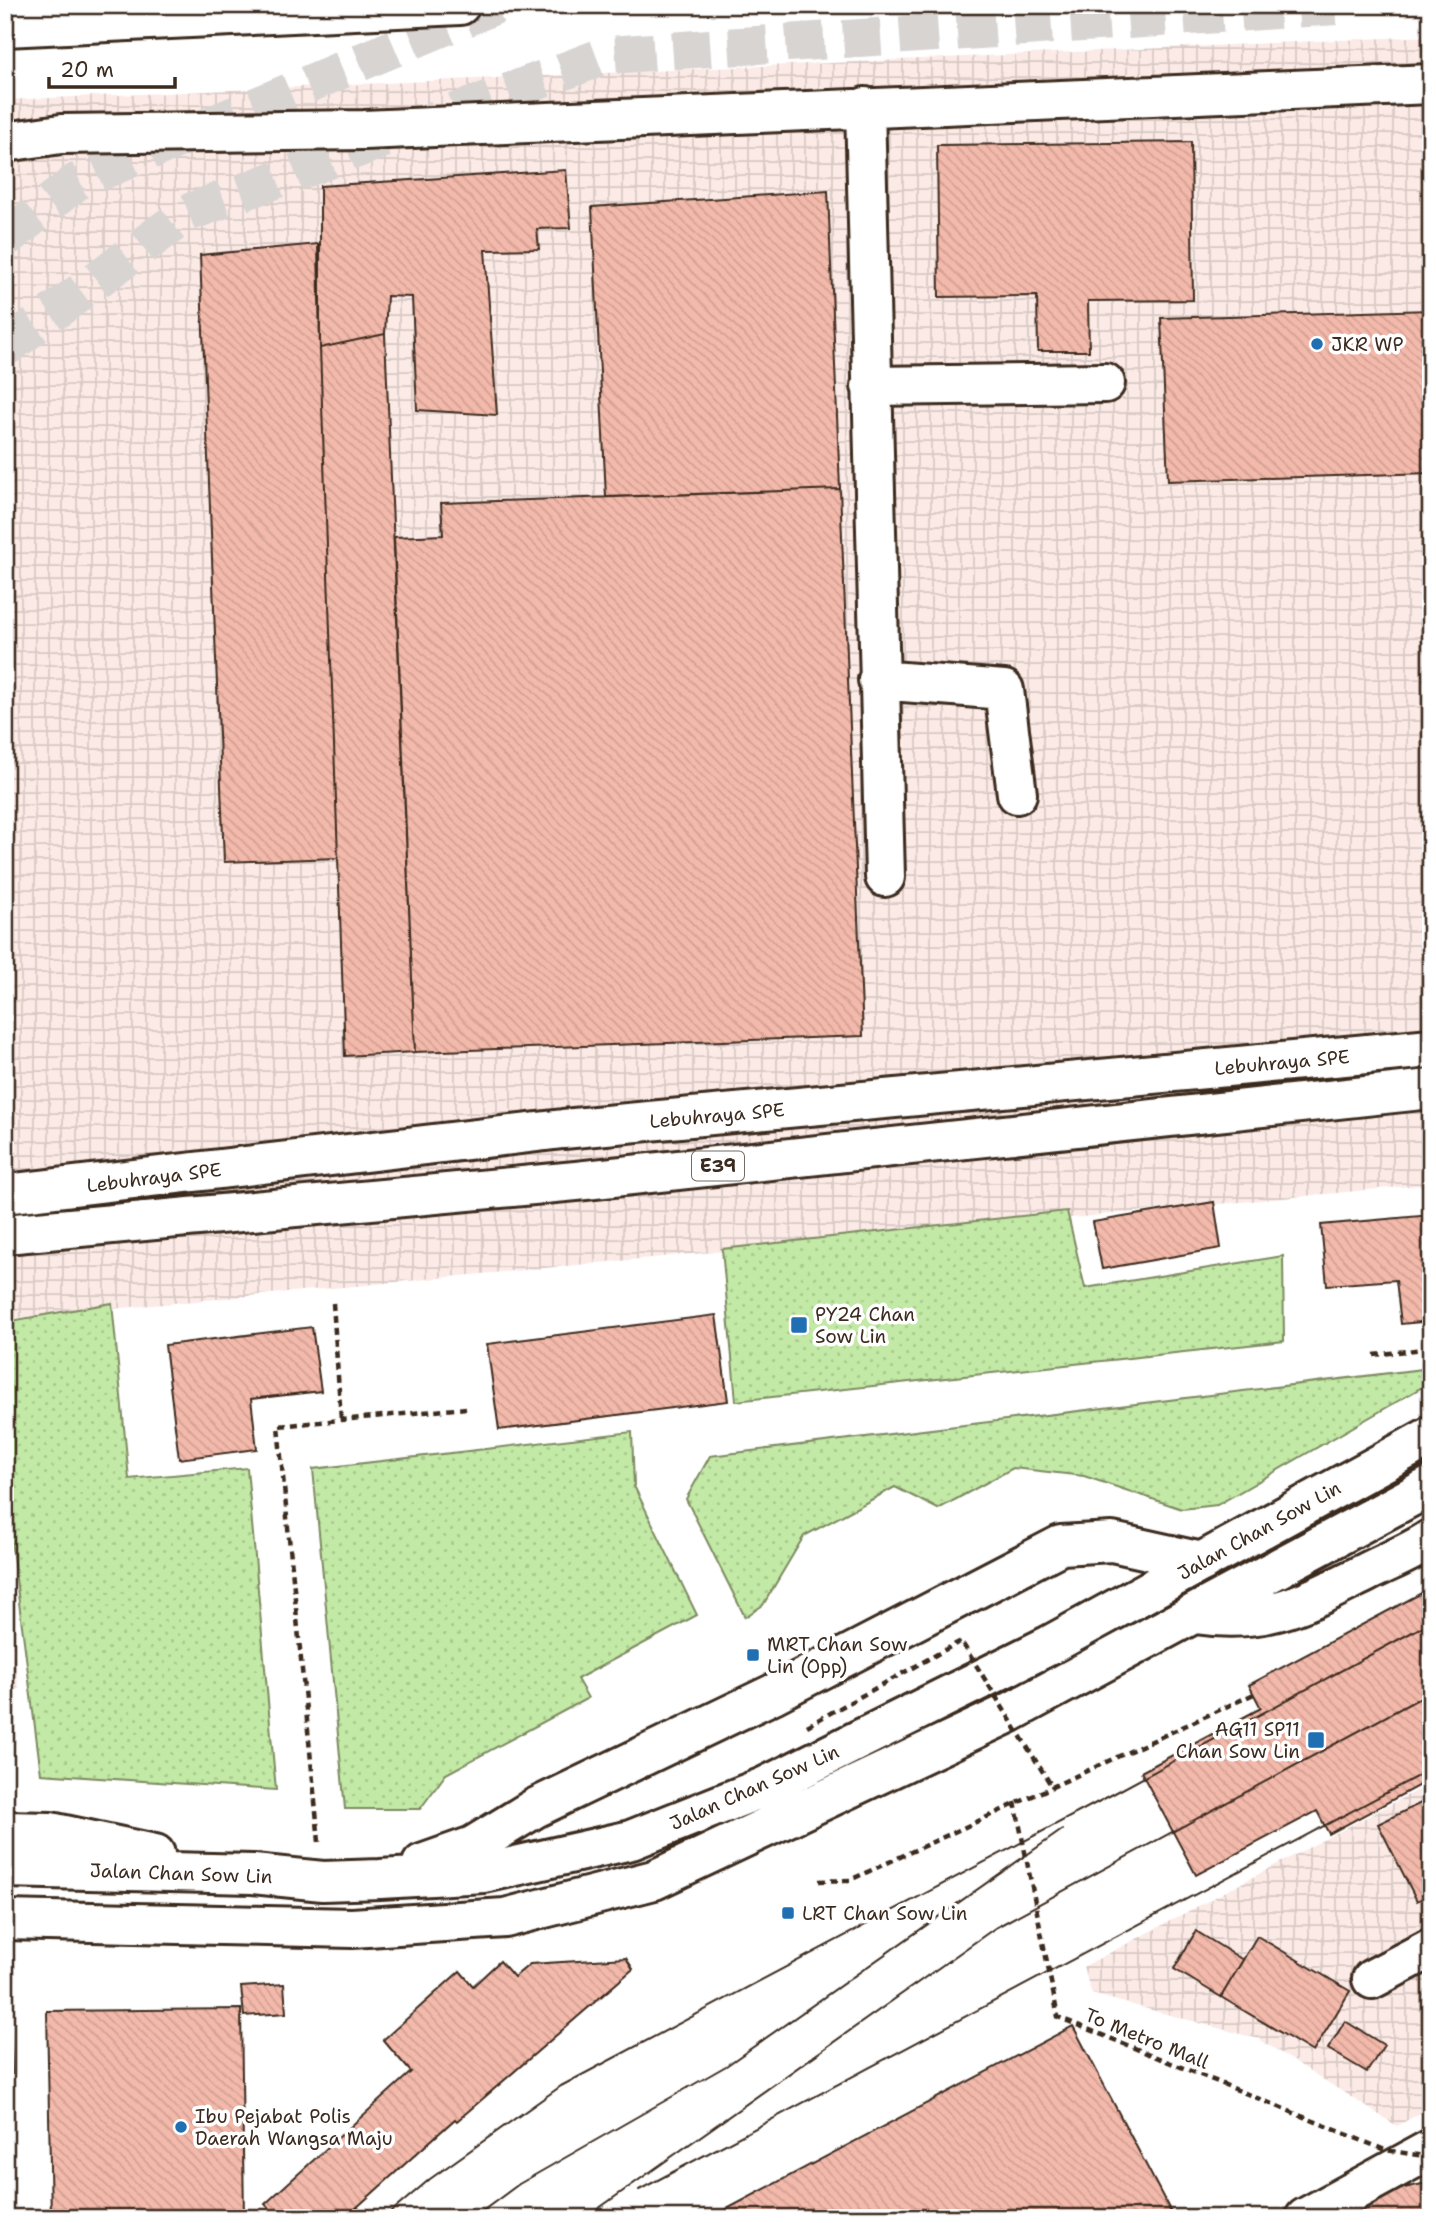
<svg xmlns="http://www.w3.org/2000/svg" width="1436" height="2223" font-family="'Shantell Sans',sans-serif">
<style>
.industrial{fill:url(#industrial-grid)}
.grass{fill:url(#grass-dots);stroke:#7e8a62;stroke-width:2}
.building{fill:url(#building-back-hatch);stroke:#3b2a1e;stroke-width:2}
.lines{fill:none;stroke-linecap:round;stroke-linejoin:round}
.highway-tunnel{stroke:#d8d4d2;stroke-width:38;stroke-dasharray:38 19;stroke-linecap:butt}
.minor-casing{stroke:#3b2a1e;stroke-width:44}
.highway-casing{stroke:#3b2a1e;stroke-width:44}
.path{stroke:#3b2a1e;stroke-width:4.5;stroke-dasharray:7 5;stroke-linecap:butt}
.minor{stroke:#fff;stroke-width:38}
.highway{stroke:#fff;stroke-width:38}
.tram{stroke:#3b2a1e;stroke-width:2}
.path-bridge{stroke:#3b2a1e;stroke-width:4.5;stroke-dasharray:7 5;stroke-linecap:butt}
.poi-dot{fill:#1f6fb2;stroke:#fff;stroke-width:2.5}
.labels{text-anchor:middle;stroke-width:7;stroke-linejoin:round;paint-order:stroke}
.shield{fill:#fff;stroke:#766a62;stroke-width:2}
.shield-label{font-size:18px;font-weight:bold;fill:#3b2a1e}
.poi-label{font-size:19px;fill:#3b2a1e;stroke:#fff;text-anchor:start}
.street-label{font-size:19px;fill:#3b2a1e;stroke:#fff}
</style>
<defs>
<pattern id="industrial-grid" width="8" height="8" patternUnits="userSpaceOnUse" patternTransform="scale(1.75)"><rect width="8" height="8" fill="#fbeae6"/><path d="M0 4h8M4 0v8" fill="none" stroke="#d8c9c5"/></pattern>
<pattern id="grass-dots" width="8" height="8" patternUnits="userSpaceOnUse" patternTransform="scale(1.75)"><rect width="8" height="8" fill="#c2e9a5"/><path d="M2 2h.1M6 6h.1" fill="none" stroke="#a8c88e" stroke-width="1.8" stroke-linecap="round"/></pattern>
<pattern id="building-back-hatch" width="6" height="6" patternUnits="userSpaceOnUse" patternTransform="scale(1.75)"><rect width="6" height="6" fill="#f3b9ab"/><path d="M-1 5l2 2M0 0l6 6M5-1l2 2" fill="none" stroke="#d19f93"/></pattern>
</defs>
<rect width="100%" height="100%" fill="#fff"/>
<filter id="ink" filterUnits="userSpaceOnUse"><feTurbulence type="fractalNoise" baseFrequency=".0143" numOctaves="2"/><feDisplacementMap in="SourceGraphic" scale="14" xChannelSelector="R" yChannelSelector="G"/><feConvolveMatrix kernelMatrix="1 2 1 2 8 2 1 2 1" color-interpolation-filters="sRGB"/></filter>
<g filter="url(#ink)">
<path class="industrial" d="M 1431,36 L 1431,1184 L 5,1319 L 5,100 Z
M 5,1584 L 19,1690 L 5,1690 Z
M 1431,1783 L 1431,2107 L 1397,2126 L 1259,2039 L 1092,1994 L 1083,1967 Z"/>
<path class="grass" d="M 1067,1211 L 1085,1288 L 1283,1256 L 1284,1341 L 736,1401 L 722,1249 Z
M 112,1303 L 129,1479 L 247,1468 L 276,1790 L 41,1774 L 5,1493 L 5,1322 Z
M 1431,1368 L 1431,1382 L 1217,1505 L 1182,1509 L 1084,1476 L 1013,1468 L 938,1509 L 895,1487 L 804,1536 L 763,1605 L 745,1617 L 686,1499 L 710,1456 Z
M 632,1432 L 634,1486 L 697,1615 L 577,1679 L 588,1698 L 446,1774 L 420,1809 L 345,1809 L 313,1469 Z"/>
<path class="building" d="M 1191,142 L 1193,300 L 1088,301 L 1089,351 L 1038,351 L 1037,296 L 939,297 L 937,145 Z
M 566,170 L 571,228 L 537,229 L 539,249 L 485,250 L 497,415 L 417,410 L 412,297 L 387,296 L 385,334 L 320,348 L 320,186 Z
M 828,191 L 840,489 L 606,497 L 592,207 Z
M 318,244 L 320,348 L 338,858 L 224,862 L 200,255 Z
M 1431,310 L 1431,473 L 1168,481 L 1161,318 Z
M 385,334 L 415,1052 L 345,1056 L 320,348 Z
M 840,489 L 863,1036 L 415,1052 L 394,537 L 443,535 L 441,503 Z
M 1214,1202 L 1221,1248 L 1102,1269 L 1093,1222 Z
M 1431,1215 L 1431,1321 L 1401,1324 L 1396,1280 L 1327,1285 L 1321,1225 Z
M 716,1315 L 728,1401 L 499,1430 L 487,1344 Z
M 312,1327 L 321,1391 L 251,1399 L 257,1449 L 179,1459 L 165,1345 Z
M 1431,1588 L 1431,1779 L 1329,1834 L 1317,1811 L 1196,1875 L 1141,1772 L 1261,1708 L 1249,1685 Z
M 1431,1798 L 1431,1894 L 1417,1901 L 1378,1824 Z
M 1196,1931 L 1243,1960 L 1221,1997 L 1174,1969 Z
M 1257,1936 L 1350,1991 L 1313,2052 L 1221,1997 Z
M 626,1958 L 633,1969 L 457,2121 L 455,2119 L 345,2218 L 278,2218 L 265,2204 L 411,2072 L 383,2040 L 460,1971 L 473,1986 L 500,1961 L 514,1977 L 530,1964 Z
M 284,1984 L 286,2013 L 244,2016 L 241,1987 Z
M 241,2009 L 244,2218 L 51,2218 L 47,2011 Z
M 5,2014 L 10,2014 L 12,2074 L 5,2075 Z
M 1345,2021 L 1384,2045 L 1367,2072 L 1328,2049 Z
M 1073,2026 L 1174,2218 L 710,2218 Z
M 1422,2184 L 1431,2184 L 1431,2218 L 1335,2218 L 1368,2196 Z"/>
<g class="lines">
<path class="highway-tunnel" d="M 5,239 L 76,182 L 496,5
M 5,348 L 187,213 L 607,55 L 1352,5"/>
<g class="minor-casing">
<path id="minor" d="M 5,27 L 460,5
M 865,107 L 885,877
M 5,142 L 61,134 L 364,130 L 1431,84
M 871,386 L 1105,383
M 878,680 L 1004,690 L 1017,794
M 1195,1614 C 1270,1625 1304,1603 1369,1571 C 1389,1561 1412,1552 1431,1539
M 5,1831 L 51,1832 L 155,1854
M 422,1864 L 473,1846 L 535,1808 L 773,1694 L 1061,1545 L 1112,1542 L 1202,1562
M 5,1868 L 253,1874 L 323,1881 L 380,1879 L 484,1873 L 631,1840 L 764,1787 L 1050,1645 L 1431,1436
M 5,1920 L 352,1928 L 505,1918 L 654,1880 L 1011,1712 L 1431,1486
M 1372,1979 L 1431,1948
M 1305,2218 L 1431,2149"/>
</g>
<g class="highway-casing">
<path id="highway" d="M 5,1194 L 563,1129 L 1431,1048
M 5,1234 L 576,1181 L 1431,1089"/>
</g>
<path class="path" d="M 333,1303 L 341,1420
M 1374,1355 L 1431,1348
M 319,1842 L 278,1426 L 466,1408
M 819,1881 L 850,1880 L 1254,1694"/>
<use href="#minor" class="minor"/>
<use href="#highway" class="highway"/>
<path class="tram" d="M 639,2190 L 1431,1769
M 384,2218 L 430,2179 L 561,2086 L 1113,1794 L 1431,1622
M 473,2218 L 519,2184 L 726,2066 L 1062,1830
M 585,2218 L 995,1928 L 1431,1692"/>
<path class="path-bridge" d="M 807,1726 L 961,1641 L 1051,1785
M 1015,1802 L 1058,2017 L 1385,2150 L 1431,2157"/>
</g>
</g>
<g class="poi-dot">
<circle cx="1317" cy="344" r="7"/>
<rect x="790" y="1316" width="18" height="18" rx="3.5"/>
<rect x="746" y="1648" width="14" height="14" rx="3.5"/>
<rect x="1307" y="1731" width="18" height="18" rx="3.5"/>
<rect x="781" y="1906" width="14" height="14" rx="3.5"/>
<circle cx="181" cy="2127" r="7"/>
</g>
<g class="labels">
<rect class="shield" x="692" y="1151.5" width="52" height="29" rx="5"/>
<g class="shield-label">
<text x="718" y="1172">E39</text>
</g>
<g class="poi-label">
<text x="1331" y="351">JKR WP</text>
<text x="815" y="1321">PY24 Chan<tspan x="815" dy="22">Sow Lin</tspan></text>
<text x="767" y="1651">MRT Chan Sow<tspan x="767" dy="22">Lin (Opp)</tspan></text>
<text x="1300" y="1736" text-anchor="end">AG11 SP11<tspan x="1300" dy="22">Chan Sow Lin</tspan></text>
<text x="802" y="1920">LRT Chan Sow Lin</text>
<text x="195" y="2123">Ibu Pejabat Polis<tspan x="195" dy="22">Daerah Wangsa Maju</tspan></text>
</g>
<g class="street-label">
<text transform="translate(1282 1062) rotate(-5)" y="7">Lebuhraya SPE</text>
<text transform="translate(717 1115) rotate(-5)" y="7">Lebuhraya SPE</text>
<text transform="translate(154 1177) rotate(-7)" y="7">Lebuhraya SPE</text>
<text transform="translate(1259 1530) rotate(-29)" y="7">Jalan Chan Sow Lin</text>
<text transform="translate(754 1787) rotate(-24)" y="7">Jalan Chan Sow Lin</text>
<text transform="translate(181 1873) rotate(2)" y="7">Jalan Chan Sow Lin</text>
<text transform="translate(1147 2038) rotate(22)" y="7">To Metro Mall</text>
</g>
</g>
<rect width="1436" height="2223" fill="none" stroke="#fff" stroke-width="28"/>
<rect x="14" y="14" width="1408" height="2195" fill="none" stroke="#3b2a1e" stroke-width="2.5" filter="url(#ink)"/>
<path d="M49 77v10h126v-10" fill="none" stroke="#3b2a1e" stroke-width="3.5"/>
<text x="60" y="77" font-size="21" fill="#3b2a1e" stroke="#ffffff" stroke-width="5" paint-order="stroke">20 m</text>
</svg>
